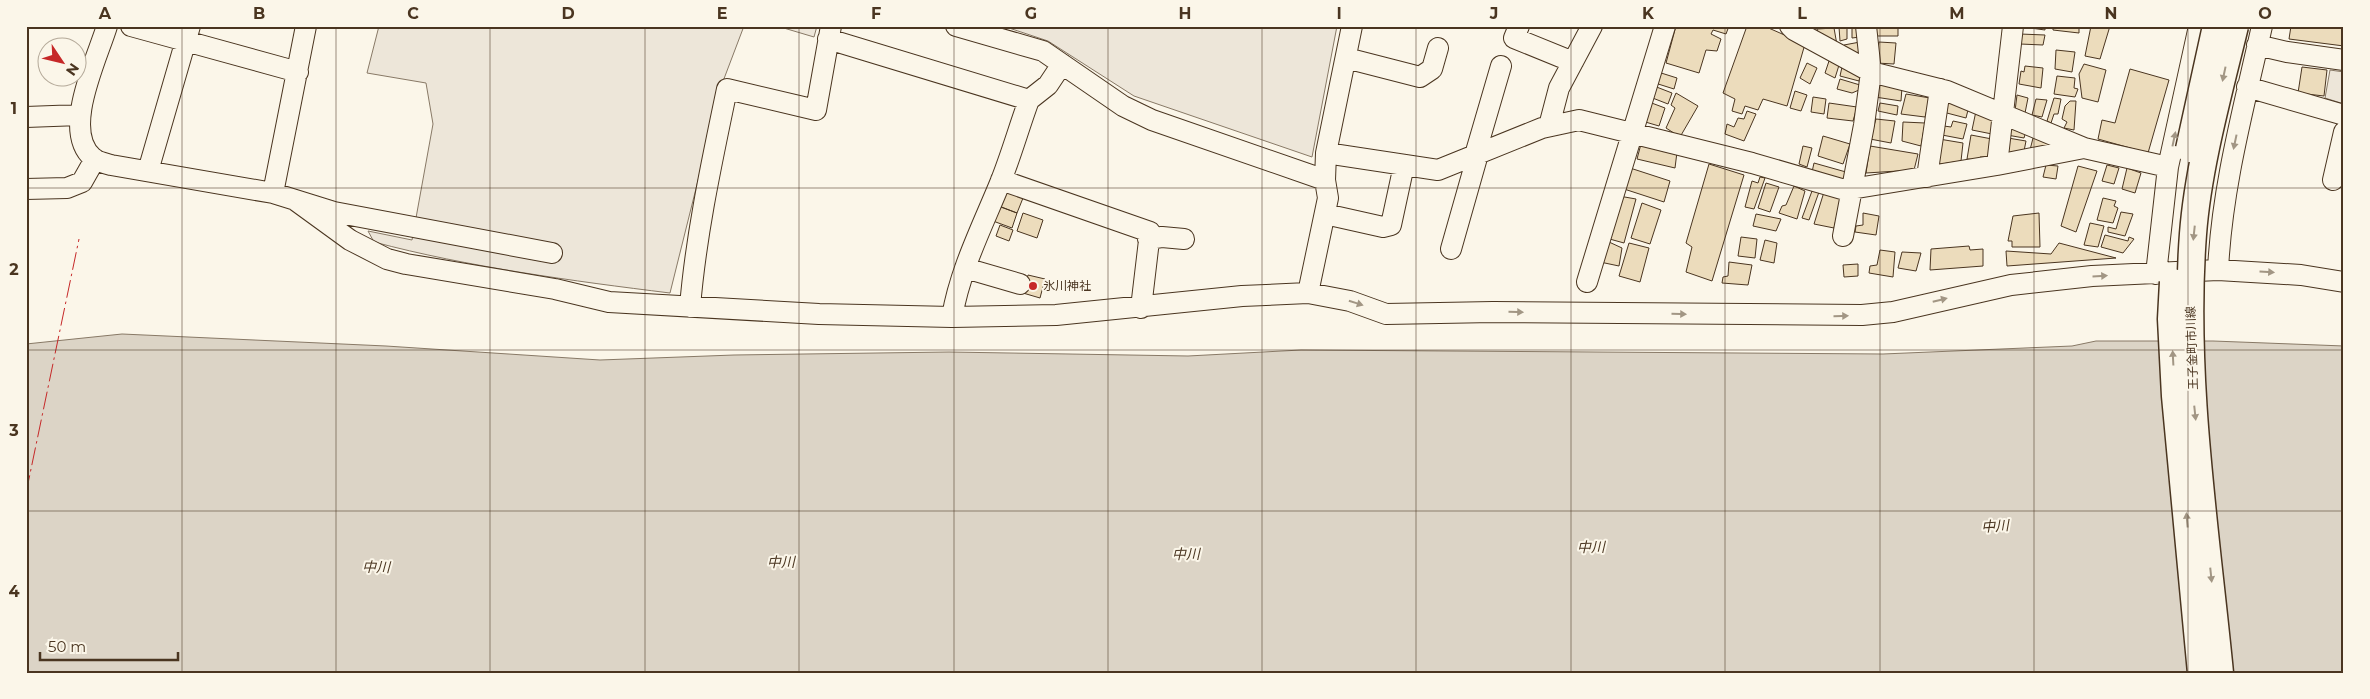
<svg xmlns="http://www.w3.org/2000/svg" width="2370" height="699" font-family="Montserrat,'Noto Sans JP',sans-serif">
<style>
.green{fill:#ede6d9;stroke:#887966}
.water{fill:#dcd4c6;stroke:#887966}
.building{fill:#ecdcbc;stroke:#4a3520}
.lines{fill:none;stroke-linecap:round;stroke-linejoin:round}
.minor-casing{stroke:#4a3520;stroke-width:22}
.minor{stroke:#fbf6e9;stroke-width:20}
.major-bridge-casing{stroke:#4a3520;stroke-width:29;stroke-linecap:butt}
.major-bridge{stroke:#fbf6e9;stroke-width:26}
.power{stroke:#c62828;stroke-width:1;stroke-dasharray:18 4 2.5 4;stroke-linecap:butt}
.oneway{fill:#a29684}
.grid{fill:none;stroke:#4a3520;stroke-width:1;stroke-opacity:0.55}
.poi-dot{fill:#c62828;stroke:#fbf6e9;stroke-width:2}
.labels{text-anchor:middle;stroke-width:4;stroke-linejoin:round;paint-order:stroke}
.poi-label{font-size:12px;fill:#4a3520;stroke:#fbf6e9;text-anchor:start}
.street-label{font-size:12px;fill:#4a3520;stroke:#fbf6e9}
.water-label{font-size:14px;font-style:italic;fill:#4a3520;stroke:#fbf6e9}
.neatline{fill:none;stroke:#4a3520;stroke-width:2}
.grid-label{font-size:16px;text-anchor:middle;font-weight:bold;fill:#4a3520}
</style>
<rect width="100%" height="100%" fill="#fbf6e9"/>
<path class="green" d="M 379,26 L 744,26 L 722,84 L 670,293 C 573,281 468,267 374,242 L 368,231 L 412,240 L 433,124 L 426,83 L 367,73 Z
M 777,26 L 817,26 L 814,37 Z
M 1003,26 L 1337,26 L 1312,157 L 1134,96 L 1048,41 Z
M 2330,70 L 2344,72 L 2344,104 L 2325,98 Z"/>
<path class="water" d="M 122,334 L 386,346 L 600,360 L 734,355 L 949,352 L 1188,356 L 1301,350 L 1883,354 L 2072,346 L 2096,341 L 2213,341 L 2344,346 L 2344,673 L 26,673 L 26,344 Z"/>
<path class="building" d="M 1676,26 L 1729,26 L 1726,34 L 1713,30 L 1711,34 L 1721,39 L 1717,51 L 1706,50 L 1699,73 L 1666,63 Z
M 1747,26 L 1764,26 L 1805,44 L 1787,106 L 1763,99 L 1758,110 L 1745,106 L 1742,114 L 1732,111 L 1735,99 L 1723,93 Z
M 1870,26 L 1898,26 L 1898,36 L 1873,36 Z
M 2023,26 L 2045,26 L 2045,30 L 2023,27 Z
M 2053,26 L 2079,26 L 2079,33 L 2053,30 Z
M 2091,26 L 2110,26 L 2100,59 L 2085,56 Z
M 2291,26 L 2344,26 L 2344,46 L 2289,39 Z
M 1839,27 L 1847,27 L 1847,39 L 1840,41 Z
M 1852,27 L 1861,27 L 1860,37 L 1852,38 Z
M 1834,28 L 1837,45 L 1818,34 L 1817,29 Z
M 2020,34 L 2045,35 L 2043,45 L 2020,44 Z
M 1860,42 L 1863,55 L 1854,56 L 1844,49 L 1844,45 Z
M 1879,42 L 1896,43 L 1894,64 L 1876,63 Z
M 2056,50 L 2075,52 L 2072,72 L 2055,69 Z
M 1830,58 L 1840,62 L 1835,78 L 1825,73 Z
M 1807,63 L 1817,68 L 1810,84 L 1800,78 Z
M 2084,64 L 2106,70 L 2098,102 L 2082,98 L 2079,74 Z
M 2025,66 L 2043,68 L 2041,88 L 2019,84 L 2021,71 L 2024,72 Z
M 1842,67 L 1861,73 L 1859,81 L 1840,76 Z
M 2302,67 L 2327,70 L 2324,96 L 2298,93 Z
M 2130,69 L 2169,80 L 2148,153 L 2098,139 L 2102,120 L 2115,123 Z
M 1658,72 L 1677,78 L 1674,89 L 1655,83 Z
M 2057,76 L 2075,78 L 2074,88 L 2078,89 L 2075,97 L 2054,94 Z
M 1840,79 L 1860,85 L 1859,90 L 1852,93 L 1837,89 Z
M 1877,84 L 1902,87 L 1901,101 L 1875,97 Z
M 1654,86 L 1672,93 L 1668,104 L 1650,97 Z
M 1795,91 L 1807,95 L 1801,111 L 1790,108 Z
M 1676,93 L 1698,106 L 1680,137 L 1666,128 L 1675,108 L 1671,105 Z
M 1906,94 L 1930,98 L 1925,117 L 1901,114 Z
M 2017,95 L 2028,98 L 2025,113 L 2015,111 Z
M 1813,97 L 1826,99 L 1824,114 L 1811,112 Z
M 2054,98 L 2061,99 L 2058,114 L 2054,114 L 2051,123 L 2047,121 Z
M 2036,99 L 2047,100 L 2042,117 L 2032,115 Z
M 1946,101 L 1969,106 L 1966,118 L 1943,112 Z
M 2070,101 L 2076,101 L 2074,130 L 2064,128 L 2067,122 L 2062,119 L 2065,106 Z
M 1649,102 L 1665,108 L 1659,126 L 1642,121 Z
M 1829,103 L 1857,107 L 1853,121 L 1827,118 Z
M 1880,103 L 1898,106 L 1897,115 L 1878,111 Z
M 1747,111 L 1756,114 L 1744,141 L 1725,134 L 1727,124 L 1734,127 L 1738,118 L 1744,119 Z
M 1976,111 L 1994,120 L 1992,134 L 1972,130 Z
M 1876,119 L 1895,121 L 1891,143 L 1870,139 Z
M 1953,121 L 1967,124 L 1963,139 L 1942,135 L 1944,126 L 1951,127 Z
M 1903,122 L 1925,123 L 1921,146 L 1902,141 Z
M 2009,124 L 2026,131 L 2024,138 L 2007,135 Z
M 2034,134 L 2061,145 L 2030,150 Z
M 1971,135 L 1992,139 L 1989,157 L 1980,157 L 1978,160 L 1967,159 Z
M 1823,136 L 1850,144 L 1843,164 L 1818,156 Z
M 2008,138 L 2026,141 L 2024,151 L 2014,155 L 2004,152 Z
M 1939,139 L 1963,143 L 1961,161 L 1935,165 Z
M 1641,144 L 1677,152 L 1675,168 L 1637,159 Z
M 1803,146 L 1812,148 L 1807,167 L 1799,164 Z
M 1870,146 L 1918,154 L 1914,170 L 1866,173 Z
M 1814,163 L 1846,172 L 1844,181 L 1812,172 Z
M 1709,164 L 1744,175 L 1712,281 L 1686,272 L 1692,247 L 1686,243 Z
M 2046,165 L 2058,166 L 2056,179 L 2043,177 Z
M 2107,165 L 2119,168 L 2114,184 L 2102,181 Z
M 2078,166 L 2097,171 L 2076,232 L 2061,226 Z
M 1627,167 L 1670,181 L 1664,202 L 1621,188 Z
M 2127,168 L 2141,173 L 2135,193 L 2122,189 Z
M 1760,177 L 1765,178 L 1754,209 L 1745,207 L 1752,181 L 1758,183 Z
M 1766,183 L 1779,187 L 1770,212 L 1758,208 Z
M 1794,186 L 1805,191 L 1797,219 L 1779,213 L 1782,206 L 1786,205 Z
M 1004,191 L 1023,198 L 1017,213 L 999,206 Z
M 1812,191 L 1819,192 L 1809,220 L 1802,218 Z
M 1824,192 L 1841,198 L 1834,228 L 1814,224 Z
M 1619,196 L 1636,199 L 1624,243 L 1606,238 Z
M 2103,198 L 2116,201 L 2114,206 L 2118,208 L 2113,223 L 2097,220 Z
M 1642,203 L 1661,210 L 1650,244 L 1631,238 Z
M 998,206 L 1017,213 L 1012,228 L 993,221 Z
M 2121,212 L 2133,214 L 2125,236 L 2108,232 L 2108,227 L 2116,229 Z
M 1023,213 L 1043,220 L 1037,238 L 1017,231 Z
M 1863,213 L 1879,216 L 1876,235 L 1855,232 L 1856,226 L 1863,225 Z
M 2039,213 L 2040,247 L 2012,247 L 2012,241 L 2008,241 L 2013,216 Z
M 1756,214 L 1781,219 L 1776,231 L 1753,226 Z
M 2090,223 L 2104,226 L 2098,247 L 2084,245 Z
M 1000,225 L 1013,230 L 1009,241 L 996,236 Z
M 2105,235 L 2128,241 L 2129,237 L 2134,239 L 2123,253 L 2101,247 Z
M 1741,237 L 1757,239 L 1755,258 L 1738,256 Z
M 1765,240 L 1777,243 L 1774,263 L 1760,260 Z
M 1609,242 L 1622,248 L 1619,266 L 1600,262 Z
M 1629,243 L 1649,248 L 1640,282 L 1619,276 Z
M 2059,243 L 2116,258 L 2007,266 L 2006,251 L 2051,254 Z
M 1969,246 L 1970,250 L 1983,249 L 1983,266 L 1930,270 L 1931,249 Z
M 1880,250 L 1895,252 L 1893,277 L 1869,273 L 1870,266 L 1877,265 Z
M 1902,252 L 1921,253 L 1916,271 L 1898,268 Z
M 1729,262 L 1752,265 L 1748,285 L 1722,283 L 1723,277 L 1728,276 Z
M 1858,264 L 1858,276 L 1844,277 L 1843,265 Z
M 1028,275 L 1045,279 L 1040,298 L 1023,293 Z"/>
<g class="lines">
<g class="minor-casing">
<path id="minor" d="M 107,26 C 97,59 61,131 93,158 C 98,162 105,163 111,165 L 273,193 L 334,212 L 552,253
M 131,26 L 298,72
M 956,26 L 1043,51 L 1123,106 L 1152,120 L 1325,180
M 1519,26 L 1514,38 L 1573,62
M 1790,26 L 1794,30 L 1871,72 L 1947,91 L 2084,148
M 828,39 L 1029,100 L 1048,85 L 1062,64
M 2257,45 L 2287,52 L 2344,60
M 1346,58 L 1420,77 L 1432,69 L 1438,48
M 2247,87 L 2344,115
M 26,117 L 80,115
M 1549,126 L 1559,88 L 1592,26
M 1326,153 L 1438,170 L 1542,128 L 1579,120 L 1752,163 L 1845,190 L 1997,165 L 2084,148 L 2168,167
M 1475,155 L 1501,66
M 1997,165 L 2013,26
M 148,171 L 190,26
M 1927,177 L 1940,89
M 1001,180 L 1150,232 L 1141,308
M 2333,180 L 2344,132
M 26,189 L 67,188 L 82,182 L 95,159
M 273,193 L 306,26
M 295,200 L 350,240 L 387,259 L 406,264 L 555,289 L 609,302 L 819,314 L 952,317 L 1056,315 L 1242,296 L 1308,293 L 1350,301 L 1386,314 L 1493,312 L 1862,315 L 1893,312 L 2011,285 L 2092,276 L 2218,270 L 2301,275 L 2344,282
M 1325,214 L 1383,227 L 1391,225 L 1404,165
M 1843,236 L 1864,125 L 1871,72 L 1866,26
M 1148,239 L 1162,237 L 1184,239
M 1451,249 L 1478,154
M 965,268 L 1020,284
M 2218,270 C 2222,186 2244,107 2262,26
M 2156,274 L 2168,167 L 2199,26
M 1587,282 L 1665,26
M 1308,293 L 1328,198 L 1325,180 L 1326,153 L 1352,26
M 690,307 C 696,234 712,161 727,89 L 816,110 L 831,26
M 952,317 C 960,270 982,227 1000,183 C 1011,156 1019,127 1029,100"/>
</g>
<use href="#minor" class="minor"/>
<g class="major-bridge-casing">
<path id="major-bridge" d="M 2189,149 L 2216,26
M 2173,282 L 2171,319 L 2175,396 L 2201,673
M 2220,673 C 2206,529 2182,379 2193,234 C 2198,167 2219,92 2235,26"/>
</g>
<use href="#major-bridge" class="major-bridge"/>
<path class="power" d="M 26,493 L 79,239"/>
</g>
<defs><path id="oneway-solid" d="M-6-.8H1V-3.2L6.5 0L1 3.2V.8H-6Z" transform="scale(1.25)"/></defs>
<g class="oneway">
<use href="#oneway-solid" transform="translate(2224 74) rotate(102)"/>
<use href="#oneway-solid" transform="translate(2174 139) rotate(-78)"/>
<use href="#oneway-solid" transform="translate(2235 142) rotate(102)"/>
<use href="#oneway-solid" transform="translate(2194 233) rotate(96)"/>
<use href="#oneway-solid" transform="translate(2267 272) rotate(4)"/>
<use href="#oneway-solid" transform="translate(2100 276) rotate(-3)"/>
<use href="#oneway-solid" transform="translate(1940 300) rotate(-14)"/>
<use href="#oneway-solid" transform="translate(1356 303) rotate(18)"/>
<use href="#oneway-solid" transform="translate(1516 312) rotate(1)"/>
<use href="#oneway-solid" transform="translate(1679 314) rotate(1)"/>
<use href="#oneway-solid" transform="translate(1841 316) rotate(-1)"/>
<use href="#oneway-solid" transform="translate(2173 358) rotate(-93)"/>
<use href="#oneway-solid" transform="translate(2195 413) rotate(84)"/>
<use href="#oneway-solid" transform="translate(2187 520) rotate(-95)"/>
<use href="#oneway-solid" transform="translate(2211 575) rotate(84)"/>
</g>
<path class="grid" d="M 182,26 L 182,673M 336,26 L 336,673M 490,26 L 490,673M 645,26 L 645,673M 799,26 L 799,673M 954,26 L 954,673M 1108,26 L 1108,673M 1262,26 L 1262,673M 1416,26 L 1416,673M 1571,26 L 1571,673M 1725,26 L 1725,673M 1880,26 L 1880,673M 2034,26 L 2034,673M 2188,26 L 2188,673M 26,188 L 2344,188M 26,350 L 2344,350M 26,511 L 2344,511"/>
<circle class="poi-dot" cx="1033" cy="286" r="5"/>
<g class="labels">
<g class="poi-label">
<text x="1043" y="290">氷川神社</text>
</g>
<g class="street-label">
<text transform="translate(2192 348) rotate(-92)" y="4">王子金町市川線</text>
</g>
<g class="water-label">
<text transform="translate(1995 526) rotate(-4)" y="5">中川</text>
<text transform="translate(1591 547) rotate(-1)" y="5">中川</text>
<text transform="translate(1186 554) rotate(-1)" y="5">中川</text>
<text transform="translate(781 562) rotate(-1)" y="5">中川</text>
<text transform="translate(376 567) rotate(1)" y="5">中川</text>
</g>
</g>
<rect width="2370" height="699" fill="none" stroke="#fbf6e9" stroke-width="55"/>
<g transform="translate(62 62) rotate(125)"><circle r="24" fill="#fbf6e9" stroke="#b4a999"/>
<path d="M0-4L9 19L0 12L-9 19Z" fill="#c62828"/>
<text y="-8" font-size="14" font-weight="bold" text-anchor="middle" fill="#4a3520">N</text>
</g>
<path d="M40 652v8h138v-8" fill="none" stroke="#4a3520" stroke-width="2.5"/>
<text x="48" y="652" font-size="15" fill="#4a3520" stroke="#fbf6e9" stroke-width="4" paint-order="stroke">50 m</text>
<rect x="28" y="28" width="2314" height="644" class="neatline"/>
<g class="grid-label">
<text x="105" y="19">A</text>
<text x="259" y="19">B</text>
<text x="413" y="19">C</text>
<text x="568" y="19">D</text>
<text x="722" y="19">E</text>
<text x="876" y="19">F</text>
<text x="1031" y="19">G</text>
<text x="1185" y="19">H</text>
<text x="1339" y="19">I</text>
<text x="1494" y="19">J</text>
<text x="1648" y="19">K</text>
<text x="1802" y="19">L</text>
<text x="1957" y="19">M</text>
<text x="2111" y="19">N</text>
<text x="2265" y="19">O</text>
<text x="14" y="114">1</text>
<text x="14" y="275">2</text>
<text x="14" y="436">3</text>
<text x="14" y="597">4</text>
</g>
</svg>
